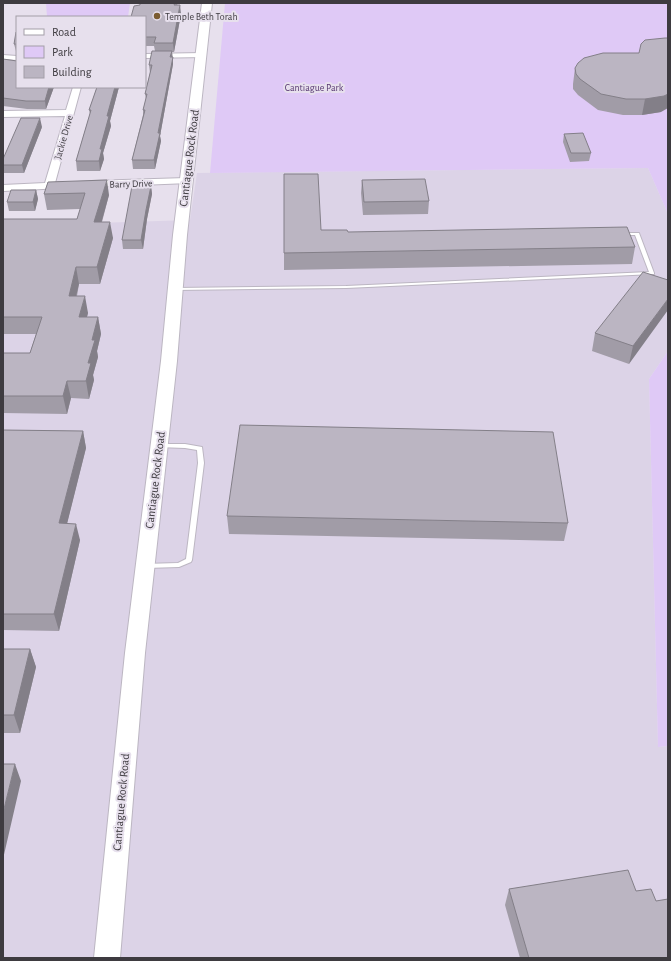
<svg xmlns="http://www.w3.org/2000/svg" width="671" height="961" font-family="'Alegreya Sans',sans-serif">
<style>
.built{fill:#dcd3e7}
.green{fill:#dfc9f6}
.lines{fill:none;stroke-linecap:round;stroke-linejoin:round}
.lane-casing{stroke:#bcb6c2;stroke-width:2}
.street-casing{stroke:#bcb6c2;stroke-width:2}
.secondary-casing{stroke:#bcb6c2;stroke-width:2}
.lane{fill:#fff;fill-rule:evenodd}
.street{fill:#fff;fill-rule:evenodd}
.secondary{fill:#fff;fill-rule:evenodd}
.wall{fill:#a19ca7}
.shaded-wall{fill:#837f88}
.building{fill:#bbb5c2;stroke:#837f88}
.poi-dot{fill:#7b5c31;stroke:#e7e0ed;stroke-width:1.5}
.labels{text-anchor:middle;stroke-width:4;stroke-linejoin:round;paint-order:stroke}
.far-poi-label{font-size:10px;fill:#3e3b40;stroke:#e7e0ed;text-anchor:start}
.far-park-label{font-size:10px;fill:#573871;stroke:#e7e0ed}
.far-street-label{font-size:10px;fill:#3e3b40;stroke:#e7e0ed}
.street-label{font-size:12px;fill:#3e3b40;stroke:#e7e0ed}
</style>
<rect width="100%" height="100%" fill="#e7e0ed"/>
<path class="built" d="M 648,168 L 668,214 L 668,351 L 649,379 L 658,747 L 668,746 L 668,958 L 3,958 L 3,226 L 190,220 L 197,173 Z"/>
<path class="green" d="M 46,3 L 130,3 L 128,17 L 47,17 Z
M 225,3 L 668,3 L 668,214 L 648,168 L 210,173 Z
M 668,351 L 668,746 L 658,747 L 649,379 Z"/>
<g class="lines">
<g class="lane-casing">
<path id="lane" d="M 620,233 L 639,233 L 654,273 L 654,274 L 346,288 L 175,290 L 173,289 L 175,288 L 346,286 L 649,272 L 635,235 L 620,235 Z
M 160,444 L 185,444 L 202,447 L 204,463 L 192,560 L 191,562 L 179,567 L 146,568 L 144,568 L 143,566 L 144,564 L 178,563 L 186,559 L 198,463 L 197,450 L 185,448 L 158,447 L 157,446 L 158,445 Z"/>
</g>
<g class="street-casing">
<path id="street" d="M 202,53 L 206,55 L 205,57 L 145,58 L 145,54 Z
M 3,55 L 17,56 L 17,60 L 3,59 Z
M 73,87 L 81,87 L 55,183 L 63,182 L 68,185 L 63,188 L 3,191 L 3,185 L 45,183 L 65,116 L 3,117 L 3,111 L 66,110 Z
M 186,178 L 191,181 L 189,183 L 91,187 L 86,184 L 91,181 Z"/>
</g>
<g class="secondary-casing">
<path id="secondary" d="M 202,3 L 212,3 L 187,235 L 177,361 L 145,653 L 120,958 L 94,958 L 125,653 L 161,361 L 173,235 Z"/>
</g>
<use href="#lane" class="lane"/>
<use href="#street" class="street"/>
<use href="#secondary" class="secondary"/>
</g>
<path class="wall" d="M 178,3 L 177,5 L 181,14 L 174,52 L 172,52 L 173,64 L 160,136 L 161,141 L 155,169 L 133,169 L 132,160 L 143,115 L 143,110 L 146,99 L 145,94 L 150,73 L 149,65 L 155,51 L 154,46 L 145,46 L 145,17 Z
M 17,32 L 17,52 L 16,51 L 14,44 Z
M 603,53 L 661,112 L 642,115 L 623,115 L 598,110 L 578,95 L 573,89 L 573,84 L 575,68 Z
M 3,59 L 54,87 L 46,109 L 27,109 L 3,106 Z
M 97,87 L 119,87 L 110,121 L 111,126 L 103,153 L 104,159 L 100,171 L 77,171 L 76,161 L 86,127 L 90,114 L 89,110 Z
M 42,127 L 24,173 L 3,173 L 3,159 Z
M 564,134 L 591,153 L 589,161 L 570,162 L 563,142 Z
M 362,180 L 429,201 L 428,214 L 363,215 L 361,193 Z
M 48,182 L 109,195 L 102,222 L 113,238 L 100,284 L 79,284 L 77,296 L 88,313 L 87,317 L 98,317 L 101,334 L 97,351 L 98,357 L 93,375 L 94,380 L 89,399 L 71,398 L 67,414 L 3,413 L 3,353 L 30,353 L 36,334 L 3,334 L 3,219 L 77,219 L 80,209 L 47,210 L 44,194 Z
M 151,186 L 152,194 L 147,219 L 143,249 L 123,249 L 122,240 Z
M 36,190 L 38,199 L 35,211 L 9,211 L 7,202 Z
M 321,230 L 348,232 L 635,247 L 632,264 L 284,270 L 284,253 Z
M 668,280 L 629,364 L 592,351 L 595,333 Z
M 3,430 L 83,431 L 86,448 L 67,523 L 80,540 L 59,631 L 3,630 Z
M 227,516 L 568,523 L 564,541 L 229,534 Z
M 3,649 L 30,649 L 36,667 L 20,733 L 3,733 Z
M 509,889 L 636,891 L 656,901 L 668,958 L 520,958 L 505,905 Z"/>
<path class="shaded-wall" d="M 180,5 L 181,14 L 174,52 L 173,43 Z
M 172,51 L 173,64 L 160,136 L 161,141 L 155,169 L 154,160 Z
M 49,87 L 54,87 L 46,109 L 45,101 Z
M 115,87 L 119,87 L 110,121 L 111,126 L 103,153 L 104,159 L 100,171 L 99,161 L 100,149 L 107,116 Z
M 668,94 L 668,108 L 661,112 L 642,115 L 645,99 Z
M 40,118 L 42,127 L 24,173 L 22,165 Z
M 107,180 L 109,195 L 97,238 L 94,222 Z
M 151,186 L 152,194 L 147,219 L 143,249 L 141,240 L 146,210 Z
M 36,190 L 38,199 L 35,211 L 33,202 Z
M 110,222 L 113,238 L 100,284 L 97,267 Z
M 76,267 L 79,284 L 72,313 L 69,296 Z
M 85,296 L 88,313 L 82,334 L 79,317 Z
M 668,299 L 668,310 L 629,364 L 633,346 Z
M 98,317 L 101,334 L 97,351 L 98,357 L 93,375 L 94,380 L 89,399 L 86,381 L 92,340 Z
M 67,381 L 71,398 L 67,414 L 63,396 Z
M 83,431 L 86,448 L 63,540 L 59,523 Z
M 76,524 L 80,540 L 59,631 L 54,614 Z
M 30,649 L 36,667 L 20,733 L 14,715 Z
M 15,764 L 21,781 L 3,859 L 3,813 Z"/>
<path class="building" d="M 140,3 L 175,3 L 174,5 L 180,5 L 173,43 L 154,43 L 156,37 L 145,37 L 145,17 L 131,17 L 134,6 L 140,5 Z
M 16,32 L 17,32 L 17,44 L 14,44 Z
M 665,38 L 668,38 L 668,94 L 664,96 L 645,99 L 626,99 L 601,94 L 580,79 L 576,74 L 575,68 L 578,63 L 584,58 L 603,53 L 639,53 L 641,44 L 645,40 Z
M 152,51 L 172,51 L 170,57 L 173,57 L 158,133 L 160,133 L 154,160 L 132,160 L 145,110 L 143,110 L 147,94 L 145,94 L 152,65 L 149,65 Z
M 3,59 L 17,61 L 17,87 L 49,87 L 45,101 L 26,101 L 3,98 Z
M 97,87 L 115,87 L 107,116 L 109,116 L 100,149 L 102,149 L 99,161 L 76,161 L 91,110 L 89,110 Z
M 21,118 L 40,118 L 22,165 L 3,165 L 3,159 Z
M 583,133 L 591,153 L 571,153 L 564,134 Z
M 284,174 L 318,174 L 321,230 L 347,230 L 348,232 L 627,227 L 635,247 L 284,253 Z
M 425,179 L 429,201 L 364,202 L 362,180 Z
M 107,180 L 94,222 L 110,222 L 97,267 L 76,267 L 69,296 L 85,296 L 79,317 L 98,317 L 92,340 L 95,340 L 88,363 L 91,363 L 86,381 L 67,381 L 63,396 L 3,396 L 3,353 L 30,353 L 42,317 L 3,317 L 3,219 L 77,219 L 85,193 L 44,194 L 48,182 Z
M 132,186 L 151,186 L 146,210 L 141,240 L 122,240 Z
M 11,190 L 36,190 L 33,202 L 7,202 Z
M 643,272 L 668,280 L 668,299 L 633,346 L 595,333 Z
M 240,425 L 553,432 L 568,523 L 227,516 Z
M 3,430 L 83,431 L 59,523 L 76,524 L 54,614 L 3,614 Z
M 3,649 L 30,649 L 14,715 L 3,715 Z
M 3,764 L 15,764 L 3,813 Z
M 628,870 L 636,891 L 651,889 L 656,901 L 668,899 L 668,958 L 529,958 L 509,889 Z"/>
<circle class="poi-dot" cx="157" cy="16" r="4"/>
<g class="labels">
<g class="far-poi-label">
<text x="165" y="20">Temple Beth Torah</text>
</g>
<g class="far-park-label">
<text x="314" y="91">Cantiague Park</text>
</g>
<g class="far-street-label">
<text transform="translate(63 137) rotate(-74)" y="4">Jackie Drive</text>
<text transform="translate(131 183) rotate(-2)" y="4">Barry Drive</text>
</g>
<g class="street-label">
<text transform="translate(189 158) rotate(-83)" y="4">Cantiague Rock Road</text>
<text transform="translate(155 480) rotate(-83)" y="4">Cantiague Rock Road</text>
<text transform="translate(121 802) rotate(-85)" y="4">Cantiague Rock Road</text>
</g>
</g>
<rect width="671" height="961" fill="none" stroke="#3e3b40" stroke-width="8"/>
<rect x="16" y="16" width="130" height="72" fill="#e7e0ed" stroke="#a39ea8"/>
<rect x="24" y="29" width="20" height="6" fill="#ffffff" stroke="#a39ea8"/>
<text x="52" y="36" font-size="12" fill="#3e3b40">Road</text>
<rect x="24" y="46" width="20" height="12" fill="#dfc9f6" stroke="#a39ea8"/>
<text x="52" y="56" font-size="12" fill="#3e3b40">Park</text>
<rect x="24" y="66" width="20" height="12" fill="#bbb5c2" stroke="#a39ea8"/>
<text x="52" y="76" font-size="12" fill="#3e3b40">Building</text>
</svg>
